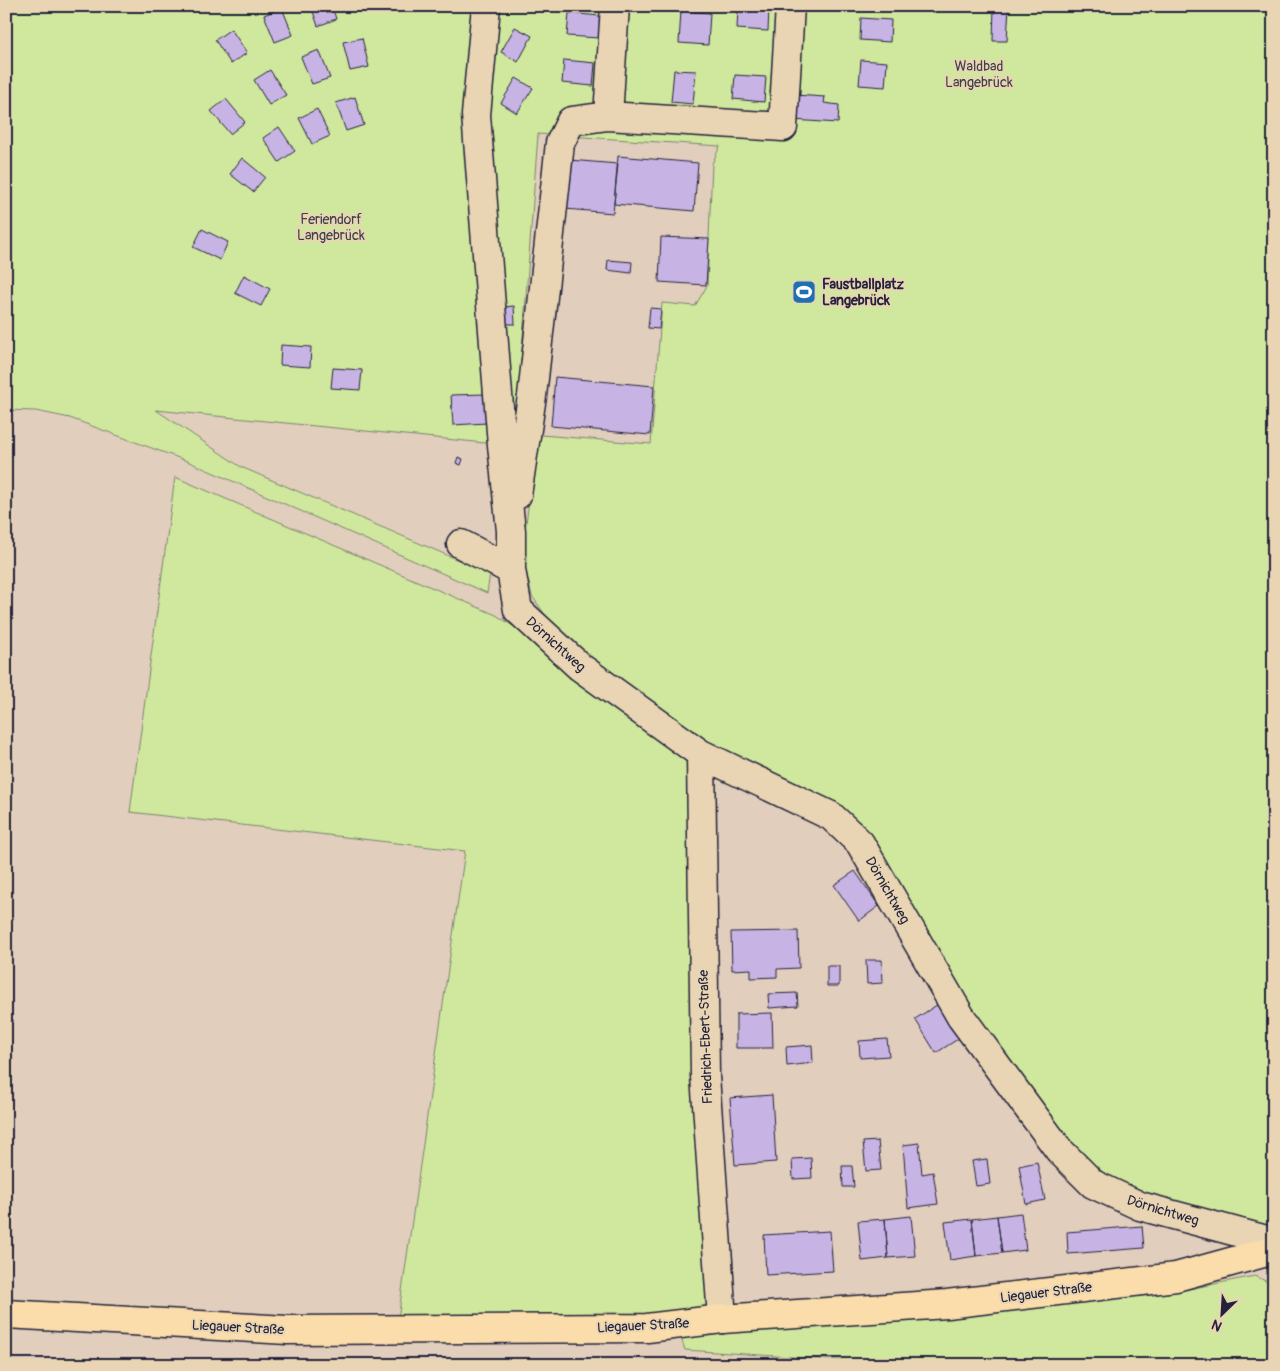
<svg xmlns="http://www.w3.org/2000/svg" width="1280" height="1371" font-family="Pangolin,sans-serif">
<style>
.green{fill:#d0e89d;stroke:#79856c}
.building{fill:#c8b4e4;stroke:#22223b}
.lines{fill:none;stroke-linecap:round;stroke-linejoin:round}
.minor-casing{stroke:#22223b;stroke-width:31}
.major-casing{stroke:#22223b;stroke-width:31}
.minor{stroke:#e9d5b3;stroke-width:28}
.major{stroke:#faddab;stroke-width:28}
.labels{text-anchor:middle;stroke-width:4;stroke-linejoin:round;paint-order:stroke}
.park-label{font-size:14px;fill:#3c404a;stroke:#e9d5b3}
.poi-label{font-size:14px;font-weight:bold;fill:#22223b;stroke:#e9d5b3;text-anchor:start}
.street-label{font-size:14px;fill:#22223b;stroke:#e9d5b3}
</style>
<rect width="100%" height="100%" fill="#e2cebd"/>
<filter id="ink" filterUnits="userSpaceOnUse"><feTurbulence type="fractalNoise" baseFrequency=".02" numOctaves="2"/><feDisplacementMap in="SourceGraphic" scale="10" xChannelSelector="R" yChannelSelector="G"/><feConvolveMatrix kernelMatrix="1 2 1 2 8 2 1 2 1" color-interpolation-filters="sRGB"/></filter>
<g filter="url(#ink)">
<path class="green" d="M 6,6 L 1274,6 L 1274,1228 L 1264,1231 L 1125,1188 L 1068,1148 L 943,979 L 885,862 L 691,738 L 583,656 L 553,626 L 532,596 L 522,553 L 535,456 L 541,435 L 651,444 L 662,303 L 695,306 L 707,286 L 712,164 L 720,146 L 538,134 L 515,446 L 156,410 L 241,467 L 463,562 L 491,567 L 487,593 L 187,461 L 70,418 L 36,411 L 6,410 Z
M 175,477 L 496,615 L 539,643 L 667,742 L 692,768 L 714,1308 L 591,1318 L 398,1319 L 465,851 L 130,812 Z
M 1255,1276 L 1274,1285 L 1274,1365 L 912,1365 L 685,1350 L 680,1335 L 939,1319 L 1174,1292 Z"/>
<path class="building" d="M 311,6 L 332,6 L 336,19 L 318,26 Z
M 356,6 L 376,6 L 357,11 Z
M 994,6 L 1009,6 L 1007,41 L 993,41 Z
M 738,7 L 769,8 L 768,31 L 737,29 Z
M 282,8 L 293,35 L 275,42 L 264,15 Z
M 681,11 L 710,13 L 708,45 L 679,43 Z
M 569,13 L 600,16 L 599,38 L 567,36 Z
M 861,18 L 891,20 L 890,42 L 860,40 Z
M 515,27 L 532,36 L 518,62 L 501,52 Z
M 231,29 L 247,53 L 231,64 L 215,40 Z
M 362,38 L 369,67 L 350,71 L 343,42 Z
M 319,50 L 330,78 L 312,84 L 301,57 Z
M 564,60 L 595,63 L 593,86 L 562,83 Z
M 861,60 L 887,62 L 885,87 L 859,85 Z
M 270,70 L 286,95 L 269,105 L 254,80 Z
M 674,70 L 696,71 L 693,104 L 671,102 Z
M 735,75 L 766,77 L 764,102 L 733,99 Z
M 516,78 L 533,88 L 517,113 L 501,103 Z
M 795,95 L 825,97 L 824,103 L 839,105 L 838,123 L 793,120 Z
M 355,97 L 364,125 L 346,131 L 336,103 Z
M 226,99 L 245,122 L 230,134 L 211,111 Z
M 317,109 L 330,136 L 312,144 L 299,118 Z
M 279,127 L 295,151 L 279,162 L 263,138 Z
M 618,156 L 698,163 L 694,211 L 614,204 Z
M 242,158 L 265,177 L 253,192 L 230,174 Z
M 569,160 L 618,164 L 613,213 L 565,209 Z
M 202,229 L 228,242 L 220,260 L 193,247 Z
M 661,237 L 709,239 L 706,285 L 659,282 Z
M 608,260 L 632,262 L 631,273 L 607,270 Z
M 244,275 L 270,289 L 261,306 L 235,293 Z
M 514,306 L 515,324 L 504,324 L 503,307 Z
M 650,308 L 661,309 L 659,329 L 648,328 Z
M 281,345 L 311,347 L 310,367 L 280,365 Z
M 333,368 L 362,370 L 360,390 L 331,388 Z
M 555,377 L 654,386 L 650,435 L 551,426 Z
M 485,394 L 487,423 L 453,425 L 451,395 Z
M 458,457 L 463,459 L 461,465 L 456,463 Z
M 855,871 L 879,906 L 859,921 L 834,885 Z
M 798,931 L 799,968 L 777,969 L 777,977 L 751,978 L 751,969 L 732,970 L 731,932 Z
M 866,960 L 882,960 L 883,983 L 867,984 Z
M 827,966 L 839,966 L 839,986 L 827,986 Z
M 797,993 L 798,1006 L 769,1008 L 768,994 Z
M 940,1003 L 961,1037 L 936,1053 L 915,1019 Z
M 772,1013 L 773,1048 L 736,1048 L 736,1014 Z
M 887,1039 L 889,1056 L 860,1058 L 859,1041 Z
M 812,1045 L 813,1063 L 787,1066 L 786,1047 Z
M 772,1095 L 776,1162 L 735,1165 L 730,1098 Z
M 878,1141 L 881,1170 L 866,1171 L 863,1142 Z
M 919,1143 L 922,1174 L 933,1172 L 938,1204 L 908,1208 L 903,1145 Z
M 811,1158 L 812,1178 L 793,1179 L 792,1159 Z
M 987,1159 L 990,1184 L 976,1186 L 972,1161 Z
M 1037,1162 L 1045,1200 L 1026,1204 L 1019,1166 Z
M 842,1166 L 852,1166 L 854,1187 L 843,1187 Z
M 1021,1213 L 1026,1250 L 1002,1253 L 997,1216 Z
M 911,1216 L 915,1256 L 888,1258 L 885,1219 Z
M 997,1216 L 1002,1253 L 976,1256 L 972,1219 Z
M 885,1219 L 888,1258 L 862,1261 L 858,1221 Z
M 972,1219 L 976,1256 L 950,1260 L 945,1222 Z
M 1142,1226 L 1144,1248 L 1068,1254 L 1067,1232 Z
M 830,1231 L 833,1271 L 766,1275 L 764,1235 Z"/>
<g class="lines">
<g class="minor-casing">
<path id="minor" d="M 486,6 L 476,115 L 502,445 L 511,531 L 511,570 L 518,610 L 580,667 L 701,754 L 831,816 L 860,843 L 961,1017 L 1059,1150 L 1093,1184 L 1140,1206 L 1274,1242
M 608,116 L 615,6
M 517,495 L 532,396 L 560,143 L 571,121 L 608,116 L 783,127 L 790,6
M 461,544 L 511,570
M 701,754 L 705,1076 L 722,1319"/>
</g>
<g class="major-casing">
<path id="major" d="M 6,1314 L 287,1330 L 647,1328 L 722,1319 L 947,1304 L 1176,1277 L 1274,1250"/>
</g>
<use href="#minor" class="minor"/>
<use href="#major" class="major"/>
</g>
</g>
<defs>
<g id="stadium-square" transform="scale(1.25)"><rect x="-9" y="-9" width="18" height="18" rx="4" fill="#1f6fb2" stroke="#e9d5b3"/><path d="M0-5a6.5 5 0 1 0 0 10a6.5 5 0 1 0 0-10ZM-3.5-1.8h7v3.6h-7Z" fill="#fff"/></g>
</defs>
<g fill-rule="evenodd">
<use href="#stadium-square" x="804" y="292"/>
</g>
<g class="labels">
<g class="park-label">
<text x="979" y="71">Waldbad<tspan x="979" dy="16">Langebrück</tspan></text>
<text x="331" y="224">Feriendorf<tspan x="331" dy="16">Langebrück</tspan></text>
</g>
<g class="poi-label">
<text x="822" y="289">Faustballplatz<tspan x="822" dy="16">Langebrück</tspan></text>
</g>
<g class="street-label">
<text transform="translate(556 644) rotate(42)" y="5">Dörnichtweg</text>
<text transform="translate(888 890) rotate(60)" y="5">Dörnichtweg</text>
<text transform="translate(705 1037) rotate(-92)" y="5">Friedrich-Ebert-Straße</text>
<text transform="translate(1163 1210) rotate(17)" y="5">Dörnichtweg</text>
<text transform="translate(1046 1292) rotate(-7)" y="5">Liegauer Straße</text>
<text transform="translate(643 1325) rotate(-3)" y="5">Liegauer Straße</text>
<text transform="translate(238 1327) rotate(3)" y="5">Liegauer Straße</text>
</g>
</g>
<rect width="1280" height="1371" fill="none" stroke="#e9d5b3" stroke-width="25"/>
<rect x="12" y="12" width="1255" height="1346" fill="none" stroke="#22223b" stroke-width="2" filter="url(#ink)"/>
<g transform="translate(1222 1314) rotate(205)" stroke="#e9d5b3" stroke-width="4" paint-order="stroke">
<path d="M0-4L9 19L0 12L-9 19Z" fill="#22223b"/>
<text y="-8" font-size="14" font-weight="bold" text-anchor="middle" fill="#22223b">N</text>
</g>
</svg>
